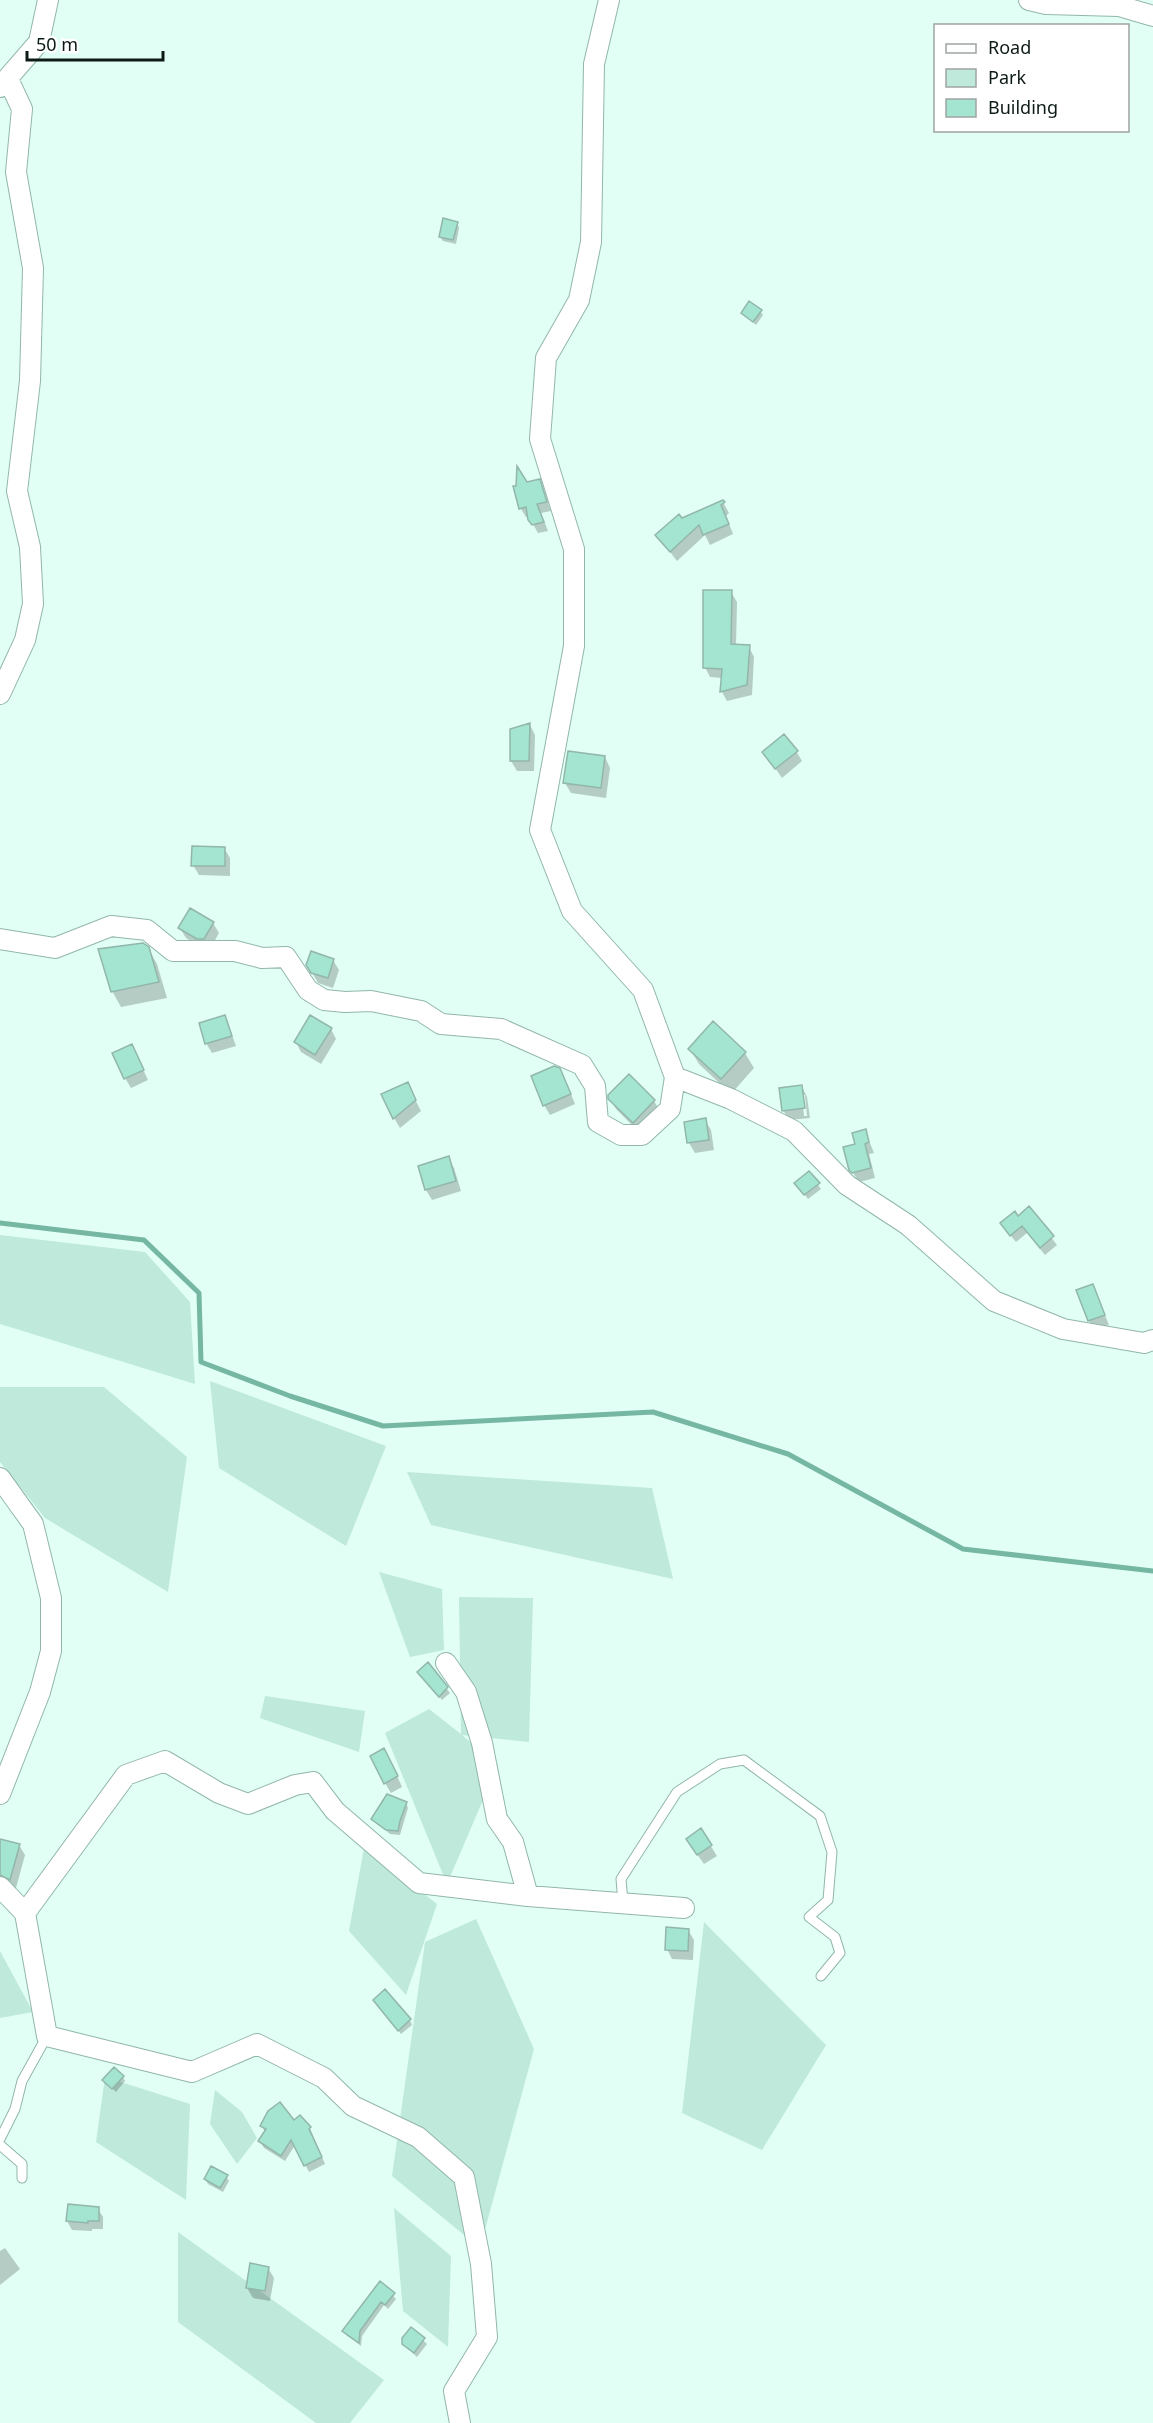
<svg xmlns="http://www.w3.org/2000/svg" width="1153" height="2423" font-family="'Noto Sans',sans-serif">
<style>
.green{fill:#bee9db}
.shadow{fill:#0003;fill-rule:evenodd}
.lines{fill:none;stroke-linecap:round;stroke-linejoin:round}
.stream{stroke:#76b7a3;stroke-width:5}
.building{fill:#a3e5d0;stroke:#92b6aa;stroke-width:1.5}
.lane-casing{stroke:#92b6aa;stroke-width:11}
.street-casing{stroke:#92b6aa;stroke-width:22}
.lane{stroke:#fff;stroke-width:9}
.street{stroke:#fff;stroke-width:20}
</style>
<rect width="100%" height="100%" fill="#e1fff5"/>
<path class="green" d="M 0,1235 L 145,1252 L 190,1302 L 195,1384 L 0,1324 Z
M 210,1381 L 386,1446 L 346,1546 L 219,1468 Z
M 0,1387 L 104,1387 L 187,1457 L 168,1592 L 45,1518 L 0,1462 Z
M 407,1472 L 652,1488 L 673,1579 L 431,1525 Z
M 379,1572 L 442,1589 L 444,1650 L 410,1657 Z
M 459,1597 L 533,1598 L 529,1742 L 462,1735 L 498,1765 L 447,1884 L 385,1733 L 429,1709 L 461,1734 Z
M 265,1696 L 365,1711 L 359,1752 L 260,1718 Z
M 364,1848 L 437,1904 L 406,1995 L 349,1931 Z
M 476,1919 L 534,2049 L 480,2248 L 392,2176 L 425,1942 Z
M 704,1922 L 826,2045 L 762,2150 L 682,2113 Z
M 0,1951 L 33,2012 L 0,2018 Z
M 105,2077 L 190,2104 L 186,2200 L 96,2142 Z
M 215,2090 L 242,2112 L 257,2138 L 237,2164 L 210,2124 Z
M 394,2208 L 451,2256 L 448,2347 L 403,2311 Z
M 178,2232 L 384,2380 L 350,2423 L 316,2423 L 178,2322 Z"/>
<path class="shadow" d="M 457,223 L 459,228 L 456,244 L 443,241 L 440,237 Z
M 760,311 L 763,315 L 756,325 L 743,313 Z
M 539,481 L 551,511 L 541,513 L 548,531 L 538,533 L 529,517 L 526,517 L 521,509 L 515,487 Z
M 723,502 L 729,513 L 726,516 L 733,534 L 710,545 L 705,535 L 677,561 L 657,535 L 682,519 Z
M 731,592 L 737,602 L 736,646 L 749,647 L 754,657 L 752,695 L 727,701 L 722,692 L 723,678 L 710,677 L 705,667 Z
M 530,725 L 535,735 L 534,771 L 517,771 L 511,761 Z
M 796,751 L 802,761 L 782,778 L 764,752 Z
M 605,757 L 610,768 L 606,798 L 571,793 L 565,783 Z
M 224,848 L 230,858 L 230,876 L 199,875 L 193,865 Z
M 213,923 L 219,933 L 210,949 L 204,949 L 186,938 L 180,928 Z
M 148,948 L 157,964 L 167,998 L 121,1007 L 112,991 Z
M 333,960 L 339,970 L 333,988 L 318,983 L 308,965 Z
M 225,1016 L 236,1046 L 212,1053 L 206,1043 Z
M 331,1029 L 336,1039 L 321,1064 L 301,1052 L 296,1042 Z
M 690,1049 L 745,1053 L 754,1068 L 731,1094 L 699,1064 Z
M 137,1056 L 148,1080 L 131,1088 L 125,1078 Z
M 629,1076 L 654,1101 L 660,1111 L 639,1132 L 616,1109 L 610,1098 Z
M 565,1080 L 575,1104 L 550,1115 L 544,1105 Z
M 407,1084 L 421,1111 L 400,1128 L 394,1118 Z
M 802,1087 L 807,1097 L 810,1118 L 789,1120 L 783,1110 ZM 802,1095 L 805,1095 L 807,1116 L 804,1116 Z
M 705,1120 L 711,1130 L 714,1150 L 695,1153 L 689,1143 Z
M 865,1131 L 874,1153 L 869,1154 L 875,1178 L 859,1182 L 851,1170 L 857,1146 Z
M 448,1158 L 454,1168 L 461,1191 L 432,1200 L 426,1190 Z
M 809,1173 L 821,1189 L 808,1199 L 799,1187 Z
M 1029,1208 L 1057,1245 L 1045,1255 L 1027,1233 L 1016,1242 L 1007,1231 Z
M 1093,1286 L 1109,1325 L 1094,1330 L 1089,1320 Z
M 428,1664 L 450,1693 L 442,1700 L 422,1676 Z
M 390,1760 L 402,1787 L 391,1793 L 385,1783 Z
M 406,1803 L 408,1808 L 400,1835 L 390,1834 L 373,1819 Z
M 701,1830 L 717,1856 L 704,1864 L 694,1850 Z
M 0,1840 L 19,1845 L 25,1855 L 16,1888 L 0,1884 Z
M 688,1930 L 694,1940 L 693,1960 L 672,1959 L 667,1949 Z
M 377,2005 L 410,2020 L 412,2025 L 401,2034 Z
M 123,2077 L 125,2081 L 116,2092 L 104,2080 Z
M 294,2122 L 310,2128 L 325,2164 L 309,2172 L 295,2145 L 285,2161 L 264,2148 L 260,2141 L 265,2132 L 262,2126 Z
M 226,2176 L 229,2181 L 223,2192 L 208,2184 L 205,2179 Z
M 69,2206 L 98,2209 L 103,2217 L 103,2229 L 92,2229 L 92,2231 L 72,2230 L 67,2221 Z
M 5,2248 L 20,2269 L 0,2285 L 0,2251 Z
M 268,2268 L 274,2278 L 270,2301 L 253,2298 L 247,2288 Z
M 381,2283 L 396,2299 L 388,2309 L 384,2305 L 362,2336 L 361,2346 L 346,2335 L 344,2331 Z
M 411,2329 L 427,2344 L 417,2357 L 403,2344 Z"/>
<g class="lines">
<path class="stream" d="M 0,1223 L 144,1240 L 199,1293 L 201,1362 L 290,1396 L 383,1426 L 653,1412 L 788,1454 L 963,1549 L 1153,1571"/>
</g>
<path class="building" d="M 443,218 L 458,222 L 453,240 L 439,237 Z
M 749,301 L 762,310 L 753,322 L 741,313 Z
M 517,466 L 527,482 L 540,479 L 547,502 L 537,504 L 544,522 L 532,525 L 528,520 L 526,507 L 519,509 L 513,486 L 516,486 Z
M 723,500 L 725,502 L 721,505 L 729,524 L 703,535 L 699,525 L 670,552 L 655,535 L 679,514 L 682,518 Z
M 703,590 L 732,590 L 731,644 L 750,645 L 747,685 L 720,692 L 722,669 L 703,668 Z
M 530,723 L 529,761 L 510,761 L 510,729 Z
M 784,734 L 798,751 L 775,769 L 762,752 Z
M 568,751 L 605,756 L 601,788 L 563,783 Z
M 192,846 L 225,847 L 225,866 L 191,866 Z
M 190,908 L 214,922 L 204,939 L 197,939 L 178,928 Z
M 143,943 L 149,947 L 159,982 L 111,992 L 98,949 Z
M 311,951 L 334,959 L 328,978 L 311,973 L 306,965 Z
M 225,1015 L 232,1036 L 205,1044 L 199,1023 Z
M 310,1015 L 332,1028 L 315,1055 L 294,1042 Z
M 713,1021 L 746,1052 L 721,1079 L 688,1049 Z
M 132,1044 L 144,1070 L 124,1079 L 112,1053 Z
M 554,1066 L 560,1068 L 571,1094 L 543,1106 L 531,1076 Z
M 629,1074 L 655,1100 L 633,1123 L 608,1099 L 608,1095 Z
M 408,1082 L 416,1100 L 393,1119 L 381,1094 Z
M 802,1085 L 805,1108 L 782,1111 L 779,1088 Z
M 706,1118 L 709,1140 L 687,1143 L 684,1122 Z
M 866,1129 L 869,1142 L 865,1144 L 871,1168 L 852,1173 L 849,1170 L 843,1147 L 855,1144 L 852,1133 Z
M 449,1156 L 456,1181 L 425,1190 L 418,1166 Z
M 809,1171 L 820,1183 L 804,1195 L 794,1183 Z
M 1029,1206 L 1054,1236 L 1040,1248 L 1022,1226 L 1010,1236 L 1000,1223 L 1015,1211 L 1018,1216 Z
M 1093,1284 L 1105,1315 L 1088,1321 L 1076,1290 Z
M 428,1662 L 448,1687 L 439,1697 L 417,1672 Z
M 384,1748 L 398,1776 L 384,1784 L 370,1756 Z
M 387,1794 L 407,1802 L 400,1821 L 398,1831 L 386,1830 L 371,1819 Z
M 701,1828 L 712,1845 L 697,1855 L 686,1839 Z
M 0,1839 L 20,1844 L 10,1880 L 0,1875 Z
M 666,1927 L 689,1929 L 688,1951 L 665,1950 Z
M 385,1989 L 411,2019 L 398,2031 L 373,2000 Z
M 114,2067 L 124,2076 L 112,2089 L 102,2080 Z
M 280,2102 L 294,2120 L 300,2115 L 311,2127 L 309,2129 L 322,2157 L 304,2166 L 291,2140 L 281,2156 L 258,2141 L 266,2129 L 260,2126 L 268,2111 Z
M 211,2166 L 228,2175 L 220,2188 L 204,2179 Z
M 68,2204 L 99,2207 L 99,2221 L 88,2221 L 88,2223 L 66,2221 Z
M 250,2263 L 269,2267 L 265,2291 L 246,2288 Z
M 380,2281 L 395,2293 L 385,2305 L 381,2302 L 360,2331 L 359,2343 L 342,2331 Z
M 411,2327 L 425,2338 L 414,2353 L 402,2344 L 402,2338 Z"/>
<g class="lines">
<g class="lane-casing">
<path id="lane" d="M 623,1903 L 621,1879 L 677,1792 L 720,1764 L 744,1760 L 820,1816 L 832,1852 L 828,1900 L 809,1917 L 835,1937 L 840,1953 L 821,1976
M 0,2139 L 15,2109 L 22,2081 L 47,2036
M 0,2145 L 22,2164 L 22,2178"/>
</g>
<g class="street-casing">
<path id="street" d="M 609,0 L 594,64 L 591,242 L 579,300 L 546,358 L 540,439 L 574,549 L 574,646 L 540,830 L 572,911 L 643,990 L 675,1077 L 731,1099 L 794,1131 L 847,1185 L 908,1225 L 994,1301 L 1063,1329 L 1144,1343 L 1153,1340
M 1029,0 L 1046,4 L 1119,6 L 1153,16
M 0,87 L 39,42 L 48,0
M 0,694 L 25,640 L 33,604 L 30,547 L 17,491 L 30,381 L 33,268 L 16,172 L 22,109 L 8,79
M 0,939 L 55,948 L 111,926 L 147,930 L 173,951 L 235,951 L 262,958 L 286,957 L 308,990 L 324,1000 L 345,1002 L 371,1001 L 421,1011 L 441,1024 L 501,1029 L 582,1065 L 595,1086 L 598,1122 L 621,1135 L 642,1135 L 670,1109 L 675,1077
M 0,1478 L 33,1524 L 51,1598 L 51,1651 L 40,1692 L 0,1794
M 446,1663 L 466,1692 L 482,1743 L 497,1819 L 513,1842 L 528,1896
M 0,1887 L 25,1913 L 47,2036 L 192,2072 L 257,2044 L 324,2078 L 353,2106 L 418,2137 L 464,2177 L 481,2264 L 487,2337 L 454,2391 L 460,2423
M 25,1913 L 126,1775 L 165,1761 L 219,1793 L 248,1804 L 295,1785 L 313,1782 L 335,1811 L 419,1883 L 528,1896 L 684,1908"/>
</g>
<use href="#lane" class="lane"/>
<use href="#street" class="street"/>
</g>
<rect x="934" y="24" width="195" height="108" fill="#ffffff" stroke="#9ea4a2" stroke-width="1.5"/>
<rect x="946" y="44" width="30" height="9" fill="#ffffff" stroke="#9ea4a2" stroke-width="1.5"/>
<text x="988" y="54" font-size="18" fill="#0d1b16">Road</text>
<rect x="946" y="69" width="30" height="18" fill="#bee9db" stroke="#9ea4a2" stroke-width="1.5"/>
<text x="988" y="84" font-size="18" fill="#0d1b16">Park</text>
<rect x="946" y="99" width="30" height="18" fill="#a3e5d0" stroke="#9ea4a2" stroke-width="1.5"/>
<text x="988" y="114" font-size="18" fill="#0d1b16">Building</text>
<path d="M27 51v9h136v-9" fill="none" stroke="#0d1b16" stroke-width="3"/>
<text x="36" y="51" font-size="18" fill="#0d1b16" stroke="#ffffff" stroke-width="4.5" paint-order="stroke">50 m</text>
</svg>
